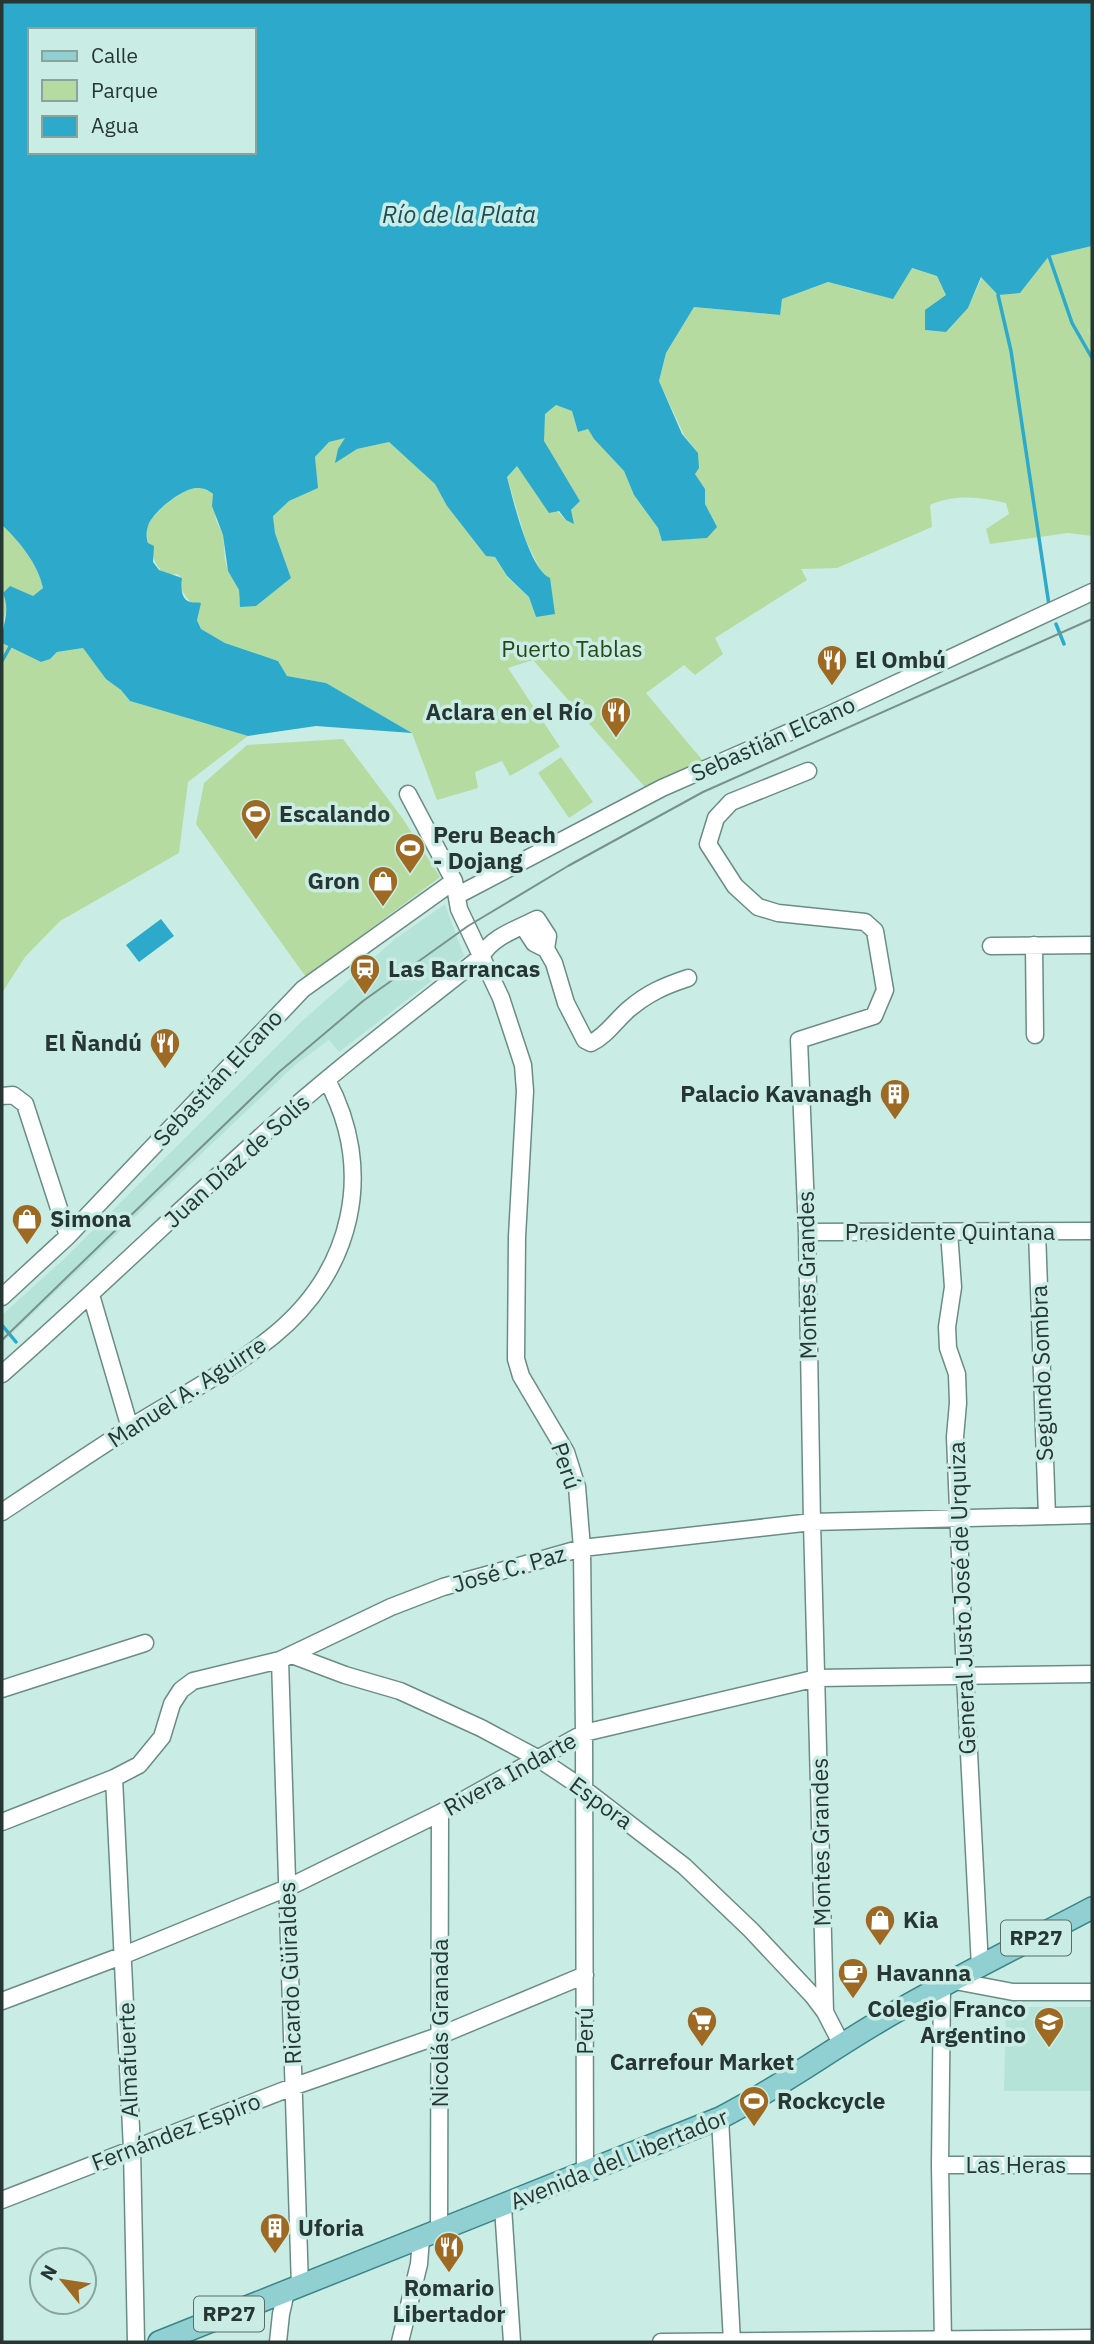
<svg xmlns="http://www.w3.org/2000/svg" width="1094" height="2344" font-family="'IBM Plex Sans',sans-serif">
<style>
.built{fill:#b6e3d8}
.green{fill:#b5dba0}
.water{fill:#2ca9cb;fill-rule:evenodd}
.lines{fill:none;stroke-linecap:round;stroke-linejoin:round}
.stream{stroke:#2ca9cb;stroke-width:3.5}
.minor-casing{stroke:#6b8c84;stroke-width:19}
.major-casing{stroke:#3b8587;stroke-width:24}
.minor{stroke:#fff;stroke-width:16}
.major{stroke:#90d0d3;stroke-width:21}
.tram{stroke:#78928b;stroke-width:2}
.labels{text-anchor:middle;stroke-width:7;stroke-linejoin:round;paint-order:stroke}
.shield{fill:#c9ede4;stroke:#586d67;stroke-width:2}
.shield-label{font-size:21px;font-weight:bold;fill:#273632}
.park-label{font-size:23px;fill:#294713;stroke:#c9ede4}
.poi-label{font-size:23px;font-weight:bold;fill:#273632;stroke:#c9ede4;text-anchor:start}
.street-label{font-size:23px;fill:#273632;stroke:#c9ede4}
.water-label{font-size:24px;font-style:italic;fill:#1b4d5c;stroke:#c9ede4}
</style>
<rect width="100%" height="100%" fill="#c9ede4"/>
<path class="built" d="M 445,904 L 464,956 L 339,1052 L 329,1040 L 295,1065 L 2,1343 L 2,1315 L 65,1258 L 302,1021 L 395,939 Z
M 1006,2007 L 1092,2007 L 1092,2091 L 1004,2091 Z"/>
<path class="green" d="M 1092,246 L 1092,335 L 1087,327 L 1092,338 L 1092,536 L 1068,533 L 990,544 L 986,529 L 1009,514 L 1006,503 C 979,497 955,494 930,505 L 932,527 L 837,568 L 801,569 L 807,580 L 715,638 L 723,654 L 695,675 L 684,665 L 646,693 L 709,768 L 651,794 L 533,660 L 508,668 L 560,747 L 510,776 L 502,761 L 475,772 L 478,788 L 437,800 L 412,733 L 326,683 L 287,676 L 278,661 L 225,643 L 201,629 L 190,602 L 180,588 L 181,577 L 177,574 C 162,578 156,566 152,553 C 150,543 144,537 147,527 C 152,513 184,487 198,488 C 204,488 209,491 213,494 L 216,520 L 223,535 L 225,560 L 228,571 L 239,590 L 239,601 L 256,606 L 291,578 L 275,533 L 273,515 L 289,501 L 317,488 L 315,457 L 329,442 L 347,437 L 357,449 L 389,442 L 435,484 L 447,506 L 486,556 L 495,557 L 507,577 L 529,597 L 536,617 L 543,575 L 526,541 L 507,477 L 517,465 L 532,486 L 566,520 L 571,510 L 580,501 L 543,441 L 545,413 L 556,405 L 572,411 L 578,432 L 588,429 L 594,439 L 624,471 L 634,495 L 658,528 L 662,541 L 705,503 L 705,489 L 695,474 L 698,453 L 684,435 L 659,381 L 666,353 L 694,307 L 779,315 L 782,299 L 828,282 L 860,291 L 911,268 L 937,276 L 947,295 L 925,330 L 946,332 L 968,308 L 982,277 L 1020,293 L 1049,256 Z
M 2,525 C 20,542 38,564 43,588 L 33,596 L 8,606 L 2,624 Z
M 2,643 L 41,662 L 50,659 L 57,652 L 83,648 L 106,678 L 121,690 L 130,701 L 248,736 L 188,782 L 179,853 L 60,921 L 25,957 L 2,993 Z
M 343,739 L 403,819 L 440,877 L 306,977 L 196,824 L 204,783 L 247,745 Z
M 561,757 L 593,802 L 569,818 L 538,773 Z"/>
<path class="water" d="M 2,2 L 1092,2 L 1092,246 L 1049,256 L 1020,293 L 998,295 L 981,277 L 968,308 L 946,332 L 925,330 L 925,310 L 946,295 L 937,276 L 912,268 L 893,299 L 828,282 L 782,299 L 780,315 L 694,307 L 666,353 L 659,381 L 682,434 L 698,453 L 699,468 L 695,474 L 705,489 L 705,504 L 717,527 L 707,538 L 662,541 L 658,528 L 634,495 L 624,471 L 594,439 L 588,429 L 578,432 L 572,411 L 556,405 L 545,414 L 544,441 L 580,501 L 571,510 L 574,524 L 566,520 L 559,511 L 549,513 L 517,466 L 507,477 C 513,499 529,569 550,578 L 555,614 L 536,617 L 529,597 L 507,576 L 495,557 L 486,556 L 447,506 L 435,484 L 389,442 L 357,449 L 335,463 L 338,449 L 345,438 L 329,442 L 315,457 L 318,488 L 289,501 L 273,516 L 275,533 L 291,578 L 256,606 L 240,607 L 239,590 L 228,571 L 223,535 L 212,506 L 213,494 C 208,490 204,488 197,488 C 183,488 152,512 148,526 C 146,532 146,537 148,543 L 154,546 L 153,562 L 159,570 L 182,578 C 181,585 180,599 190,602 C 194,603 198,602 201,603 L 197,620 L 201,629 L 225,643 L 278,661 L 287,676 L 326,683 L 412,733 L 316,726 L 248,736 L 130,701 L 121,690 L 106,679 L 83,648 L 57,652 L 50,659 L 41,662 L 2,643 C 2,622 11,613 3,593 L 10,586 L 33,596 L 43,588 C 38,564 20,542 2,525 ZM 30,30 L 254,30 L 254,152 L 30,152 Z
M 161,919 L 174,936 L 139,962 L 126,945 Z"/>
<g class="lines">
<path class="stream" d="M 1049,256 L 1072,323 L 1092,358
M 998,295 L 1011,351 L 1049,605
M 1056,624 L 1064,644
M 2,661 L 11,645
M 2,1325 L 16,1342"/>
<g class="minor-casing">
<path id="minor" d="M 808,771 L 731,802 L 716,818 L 708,844 L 735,886 L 758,907 L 778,913 L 865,922 L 875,931 L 885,990 L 874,1016 L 799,1040 L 807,1232 L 812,1522 L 825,2012
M 408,794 L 454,881 L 459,909 L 501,998 L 523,1065 L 525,1091 L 517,1237 L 516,1359 L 521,1376 L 566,1452 L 577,1487 L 582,1548 L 584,1733 L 585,2174
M 458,895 L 662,788 L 824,717 L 1092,592
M 1034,945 L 1035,1035
M 991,946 L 1092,945
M 546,949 L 554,963 L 566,1003 L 585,1040 L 591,1043 C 606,1036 616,1020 629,1009 C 648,993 664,986 688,978
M 2,1096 L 13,1095 L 25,1104 L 68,1236
M 1037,1231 L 1047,1516
M 807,1232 L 1092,1231
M 949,1232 L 953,1287 L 947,1327 L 948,1348 L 957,1374 L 958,1403 L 955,1437 L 965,1675 L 980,1967
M 91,1295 L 130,1428
M 2,1297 L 68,1236 L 303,989 L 454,881
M 2,1374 C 92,1295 178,1211 267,1131 C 336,1069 409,1014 481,957 C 491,937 517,929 537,919 L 548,936 L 546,949 L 534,943 L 523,926
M 2,1512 C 49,1481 96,1449 144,1419 C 187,1393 233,1368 273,1336 C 353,1271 376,1171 327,1080
M 292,1655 L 345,1675 L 400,1691 L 481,1728 L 539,1759 L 584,1789 L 684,1866 L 751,1930 L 813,1996 L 825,2012 L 842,2045
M 280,1660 L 300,2287
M 2,1689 L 145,1643
M 114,1778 L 132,2149 L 136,2342
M 2,1822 L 114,1778 L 139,1765 L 162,1737 L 172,1704 L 181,1690 L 193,1681 L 280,1660 L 391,1607 L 443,1587 L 501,1571 L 582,1548 L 812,1522 L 1092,1515
M 955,1981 L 1013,1992 L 1092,1992
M 942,1987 L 940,2165 L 943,2342
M 2,2001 L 124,1955 L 287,1888 L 440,1813 L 584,1733 L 817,1678 L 1092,1674
M 720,2118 L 732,2342
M 940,2165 L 1092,2165
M 2,2200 L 295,2086 L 441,2035 L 585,1975
M 503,2207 L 512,2342
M 439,2232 L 440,1813
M 278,2342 L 281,2314 L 286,2292
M 400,2342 L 419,2264 L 421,2238
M 661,2342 L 1092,2338"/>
</g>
<g class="major-casing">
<path id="major" d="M 159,2342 L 720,2118 C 775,2090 823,2055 875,2024 C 945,1982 1020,1946 1092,1908"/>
</g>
<use href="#minor" class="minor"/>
<use href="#major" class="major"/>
<path class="tram" d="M 2,1340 L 279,1072 L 363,1001 L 468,926 L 568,866 L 703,792 L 1092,619"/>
</g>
<defs>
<g id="restaurant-pin" transform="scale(1.575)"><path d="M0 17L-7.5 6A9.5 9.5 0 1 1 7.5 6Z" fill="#9e6922" stroke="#c9ede4"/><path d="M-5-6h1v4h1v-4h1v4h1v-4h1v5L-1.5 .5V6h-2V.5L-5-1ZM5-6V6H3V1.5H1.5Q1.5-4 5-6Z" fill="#fff"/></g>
<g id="stadium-pin" transform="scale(1.575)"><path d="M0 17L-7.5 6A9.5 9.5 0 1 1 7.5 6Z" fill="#9e6922" stroke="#c9ede4"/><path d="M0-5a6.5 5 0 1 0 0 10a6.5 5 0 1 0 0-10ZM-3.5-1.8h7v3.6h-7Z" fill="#fff"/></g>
<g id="shop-pin" transform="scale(1.575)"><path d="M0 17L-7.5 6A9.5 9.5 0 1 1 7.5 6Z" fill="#9e6922" stroke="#c9ede4"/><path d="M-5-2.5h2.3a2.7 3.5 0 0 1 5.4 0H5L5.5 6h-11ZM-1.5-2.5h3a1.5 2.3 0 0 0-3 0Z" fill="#fff"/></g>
<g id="station-pin" transform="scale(1.575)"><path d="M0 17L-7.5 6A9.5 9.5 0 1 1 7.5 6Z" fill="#9e6922" stroke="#c9ede4"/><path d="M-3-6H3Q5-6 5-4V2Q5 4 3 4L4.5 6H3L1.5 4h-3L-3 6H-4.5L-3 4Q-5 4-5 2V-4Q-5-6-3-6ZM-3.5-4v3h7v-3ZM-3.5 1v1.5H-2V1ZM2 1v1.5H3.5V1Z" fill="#fff"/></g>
<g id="building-pin" transform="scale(1.575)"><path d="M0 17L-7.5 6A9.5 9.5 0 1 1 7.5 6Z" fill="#9e6922" stroke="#c9ede4"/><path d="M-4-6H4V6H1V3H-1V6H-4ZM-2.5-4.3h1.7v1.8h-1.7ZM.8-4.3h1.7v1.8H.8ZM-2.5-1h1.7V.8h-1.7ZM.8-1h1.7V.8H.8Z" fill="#fff"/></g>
<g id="cafe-pin" transform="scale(1.575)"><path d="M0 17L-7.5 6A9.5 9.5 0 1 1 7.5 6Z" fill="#9e6922" stroke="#c9ede4"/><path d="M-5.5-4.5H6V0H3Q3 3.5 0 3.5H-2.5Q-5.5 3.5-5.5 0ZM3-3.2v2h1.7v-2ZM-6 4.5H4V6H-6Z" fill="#fff"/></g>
<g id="supermarket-pin" transform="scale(1.575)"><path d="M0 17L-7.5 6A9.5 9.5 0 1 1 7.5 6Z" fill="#9e6922" stroke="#c9ede4"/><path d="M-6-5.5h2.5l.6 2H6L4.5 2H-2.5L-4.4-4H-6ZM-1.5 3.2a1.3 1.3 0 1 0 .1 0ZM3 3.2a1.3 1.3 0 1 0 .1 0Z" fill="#fff"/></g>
<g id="school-pin" transform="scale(1.575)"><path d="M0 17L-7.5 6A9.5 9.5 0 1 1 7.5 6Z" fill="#9e6922" stroke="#c9ede4"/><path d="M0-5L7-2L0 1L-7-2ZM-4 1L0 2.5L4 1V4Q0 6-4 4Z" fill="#fff"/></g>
</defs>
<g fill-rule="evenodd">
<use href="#restaurant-pin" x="832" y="660"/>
<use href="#restaurant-pin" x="616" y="712"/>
<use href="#stadium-pin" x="256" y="814"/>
<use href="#stadium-pin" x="410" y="848"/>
<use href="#shop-pin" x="383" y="881"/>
<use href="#station-pin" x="365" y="969"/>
<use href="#restaurant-pin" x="165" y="1043"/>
<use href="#building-pin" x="895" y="1094"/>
<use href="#shop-pin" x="27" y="1219"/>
<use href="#shop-pin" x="880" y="1920"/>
<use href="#cafe-pin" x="853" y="1973"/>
<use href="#supermarket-pin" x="702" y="2021"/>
<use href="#school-pin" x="1049" y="2022"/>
<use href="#stadium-pin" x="754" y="2101"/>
<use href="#building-pin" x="275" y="2228"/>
<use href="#restaurant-pin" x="449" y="2247"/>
</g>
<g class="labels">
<g class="shield">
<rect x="1001" y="1920.5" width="70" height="35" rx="5"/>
<rect x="194" y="2296.5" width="70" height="35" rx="5"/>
</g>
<g class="shield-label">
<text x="1036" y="1945">RP27</text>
<text x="229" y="2321">RP27</text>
</g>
<g class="park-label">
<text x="572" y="657">Puerto Tablas</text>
</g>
<g class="poi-label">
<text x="855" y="668">El Ombú</text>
<text x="593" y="720" text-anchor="end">Aclara en el Río</text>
<text x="279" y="822">Escalando</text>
<text x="433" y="843">Peru Beach<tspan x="433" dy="26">- Dojang</tspan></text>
<text x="360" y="889" text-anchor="end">Gron</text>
<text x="388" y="977">Las Barrancas</text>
<text x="142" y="1051" text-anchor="end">El Ñandú</text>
<text x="872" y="1102" text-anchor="end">Palacio Kavanagh</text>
<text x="50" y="1227">Simona</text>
<text x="903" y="1928">Kia</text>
<text x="876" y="1981">Havanna</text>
<text x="1026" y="2017" text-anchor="end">Colegio Franco<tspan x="1026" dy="26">Argentino</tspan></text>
<text x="702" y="2070" text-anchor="middle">Carrefour Market</text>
<text x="777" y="2109">Rockcycle</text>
<text x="298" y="2236">Uforia</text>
<text x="449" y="2296" text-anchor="middle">Romario<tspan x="449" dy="26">Libertador</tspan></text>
</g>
<g class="street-label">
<text transform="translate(773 739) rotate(-24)" y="8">Sebastián Elcano</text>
<text transform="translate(218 1078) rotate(-47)" y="8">Sebastián Elcano</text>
<text transform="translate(237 1161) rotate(-42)" y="8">Juan Díaz de Solís</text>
<text x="950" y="1240">Presidente Quintana</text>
<text transform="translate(807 1275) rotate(-91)" y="8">Montes Grandes</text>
<text transform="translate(1042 1373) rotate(-92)" y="8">Segundo Sombra</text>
<text transform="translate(187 1392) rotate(-33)" y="8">Manuel A. Aguirre</text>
<text transform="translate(566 1466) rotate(71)" y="8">Perú</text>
<text transform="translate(509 1569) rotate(-16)" y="8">José C. Paz</text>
<text transform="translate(962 1598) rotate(-92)" y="8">General Justo José de Urquiza</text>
<text transform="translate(510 1774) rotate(-29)" y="8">Rivera Indarte</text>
<text transform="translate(601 1803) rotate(36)" y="8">Espora</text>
<text transform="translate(821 1842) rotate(-91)" y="8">Montes Grandes</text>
<text transform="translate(290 1973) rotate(-92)" y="8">Ricardo Güiraldes</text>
<text transform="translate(440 2023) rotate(-90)" y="8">Nicolás Granada</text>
<text transform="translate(585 2031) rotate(-90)" y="8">Perú</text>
<text transform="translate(128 2060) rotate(-92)" y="8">Almafuerte</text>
<text transform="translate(176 2132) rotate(-21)" y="8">Fernández Espiro</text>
<text transform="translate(619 2159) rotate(-22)" y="8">Avenida del Libertador</text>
<text x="1016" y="2173">Las Heras</text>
</g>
<g class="water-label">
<text x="459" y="223">Río de la Plata</text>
</g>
</g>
<rect width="1094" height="2344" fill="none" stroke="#273632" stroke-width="7"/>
<rect x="28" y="28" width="228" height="126" fill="#c9ede4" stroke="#88a49d" stroke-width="2"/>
<rect x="42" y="51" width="35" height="10" fill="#90d0d3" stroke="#88a49d" stroke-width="2"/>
<text x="91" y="63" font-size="21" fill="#273632">Calle</text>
<rect x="42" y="80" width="35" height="21" fill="#b5dba0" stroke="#88a49d" stroke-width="2"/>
<text x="91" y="98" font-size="21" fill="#273632">Parque</text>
<rect x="42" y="116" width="35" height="21" fill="#2ca9cb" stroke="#88a49d" stroke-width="2"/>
<text x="91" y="133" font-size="21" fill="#273632">Agua</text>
<g transform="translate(63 2281) rotate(300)"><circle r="33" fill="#c9ede4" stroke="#88a49d" stroke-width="2"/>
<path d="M0-5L12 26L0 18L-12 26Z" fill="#9e6922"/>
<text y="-10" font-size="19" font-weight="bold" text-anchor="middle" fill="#273632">N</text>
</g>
</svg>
